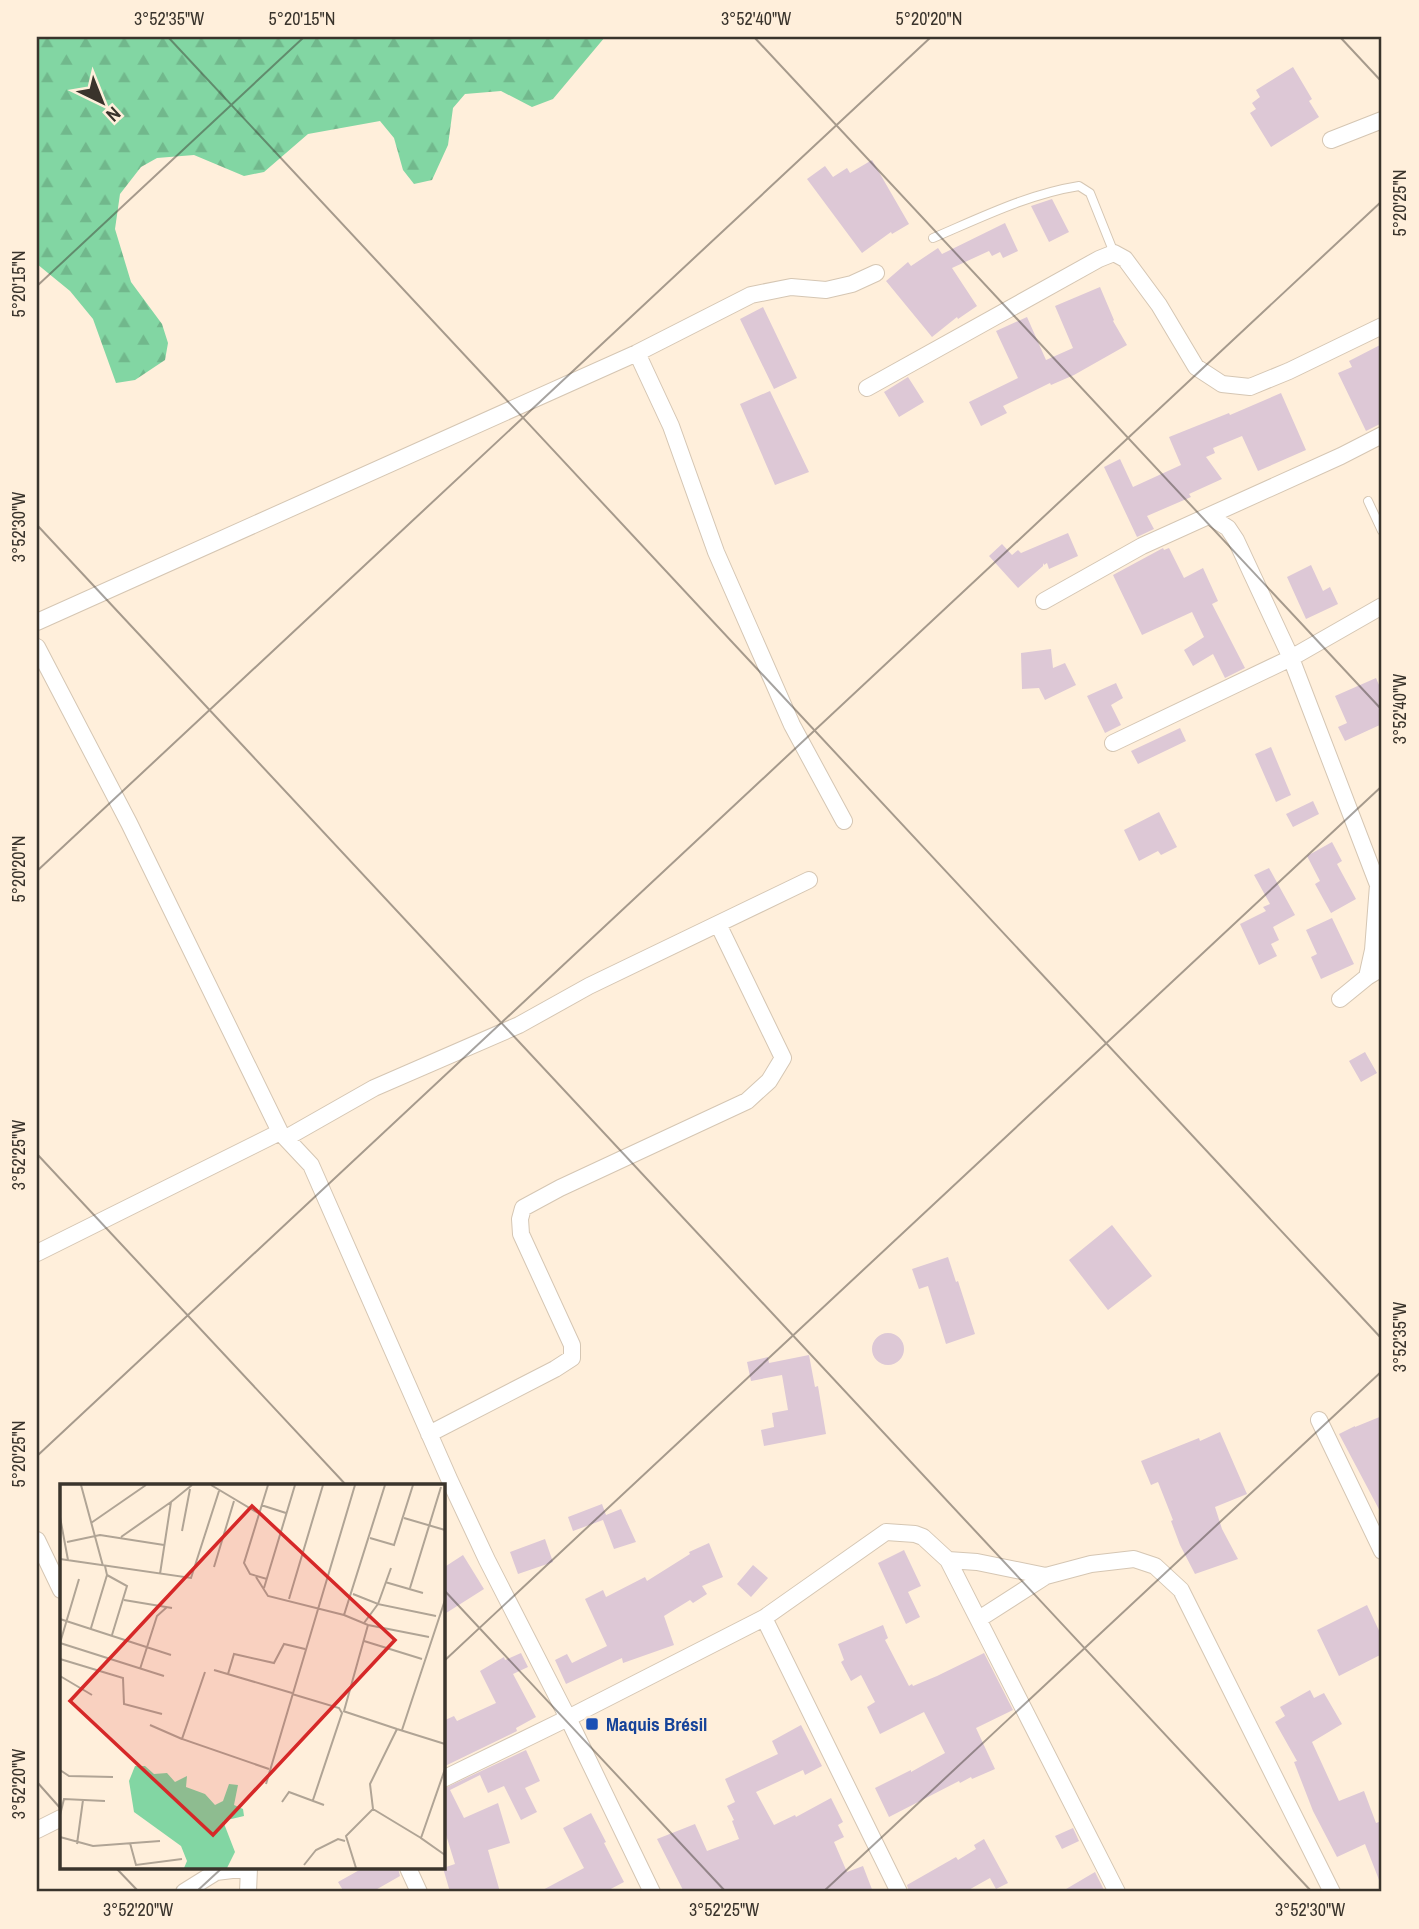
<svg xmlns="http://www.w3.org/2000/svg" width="1419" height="1929" font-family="'Archivo Narrow',sans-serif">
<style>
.forest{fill:url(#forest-firs)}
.building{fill:#ddc8d6}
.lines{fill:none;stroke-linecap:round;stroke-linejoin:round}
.lane-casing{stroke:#d5c6b3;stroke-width:10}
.street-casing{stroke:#d5c6b3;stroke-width:18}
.lane{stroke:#fff;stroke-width:8}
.street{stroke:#fff;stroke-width:16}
.ticks{fill:none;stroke:#3a342c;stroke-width:2;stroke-opacity:0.45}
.transit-dot{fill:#1a4fb4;stroke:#ffefdb;stroke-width:2.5}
.labels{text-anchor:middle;stroke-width:5;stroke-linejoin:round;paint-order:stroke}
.transit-label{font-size:19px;font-weight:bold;fill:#164399;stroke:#ffefdb;text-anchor:start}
.inset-road{fill:none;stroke:#b0a495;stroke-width:2}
.view{fill:#d62828;fill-opacity:0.15;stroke:#d62828;stroke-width:3.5}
.inset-edge{fill:none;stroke:#3a342c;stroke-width:3.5}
.neatline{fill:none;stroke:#3a342c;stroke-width:2.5}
.ticks-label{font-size:18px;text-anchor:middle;fill:#3a342c}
</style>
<defs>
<pattern id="forest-firs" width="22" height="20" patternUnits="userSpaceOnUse" patternTransform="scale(1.75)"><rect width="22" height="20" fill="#82d6a3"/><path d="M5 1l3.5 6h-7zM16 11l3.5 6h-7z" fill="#71b88c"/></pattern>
</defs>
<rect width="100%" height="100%" fill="#ffefdb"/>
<path class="forest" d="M 37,37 L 605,37 L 553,99 L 532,107 L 501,91 L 465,94 L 453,108 L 448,145 L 432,180 L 414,184 L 403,170 L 394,138 L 380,121 L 308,134 L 264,172 L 244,176 L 194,155 L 157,158 L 141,167 L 120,194 L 115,229 L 131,282 L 162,324 L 168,343 L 165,360 L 135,380 L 116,383 L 93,319 L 70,291 L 37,264 Z"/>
<path class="building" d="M 1293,67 L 1312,99 L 1309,101 L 1319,117 L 1271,147 L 1250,113 L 1256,109 L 1252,103 L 1260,97 L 1256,90 Z
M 872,160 L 909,224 L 892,234 L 891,232 L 862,253 L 807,179 L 825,166 L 833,177 L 847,168 L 850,173 Z
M 1052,199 L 1069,232 L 1049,242 L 1031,206 Z
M 1005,223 L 1018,251 L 1003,258 L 1000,252 L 992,256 L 989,251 L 952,268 L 977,306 L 958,319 L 957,317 L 932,337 L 886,281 L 908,262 L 911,266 L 938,248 L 942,254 Z
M 1100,287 L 1114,320 L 1113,321 L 1127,345 L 1074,375 L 1051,385 L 1050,383 L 1003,406 L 1007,413 L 981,426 L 969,402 L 1018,378 L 996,331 L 1027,317 L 1046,360 L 1073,348 L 1055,306 Z
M 763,307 L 797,378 L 774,389 L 740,319 Z
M 1382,344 L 1382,423 L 1366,431 L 1338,373 L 1352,367 L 1349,361 Z
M 908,377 L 924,402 L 899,417 L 884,392 Z
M 770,391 L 809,472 L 775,485 L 740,404 Z
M 1281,393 L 1306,450 L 1258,471 L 1242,436 L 1213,448 L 1215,453 L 1206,457 L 1222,479 L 1189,494 L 1191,497 L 1147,516 L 1154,529 L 1137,537 L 1104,467 L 1120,459 L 1133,487 L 1181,465 L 1169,437 L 1229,413 L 1230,415 Z
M 1068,533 L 1078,556 L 1049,569 L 1047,563 L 1044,565 L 1043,563 L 1043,566 L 1018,588 L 989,556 L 1002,544 L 1012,555 L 1018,550 L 1021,553 Z
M 1163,548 L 1164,550 L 1169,548 L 1184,578 L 1203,568 L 1218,601 L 1212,604 L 1245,668 L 1225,678 L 1213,654 L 1193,666 L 1184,650 L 1204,637 L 1192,612 L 1142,635 L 1113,575 Z
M 1311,565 L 1323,591 L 1330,587 L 1338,604 L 1306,619 L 1287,577 Z
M 1051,649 L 1053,668 L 1065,663 L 1076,685 L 1045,700 L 1039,688 L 1022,689 L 1021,653 Z
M 1376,678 L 1382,692 L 1382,724 L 1345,741 L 1338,727 L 1347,723 L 1335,696 Z
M 1116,683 L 1123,698 L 1111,705 L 1121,725 L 1105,733 L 1087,696 Z
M 1180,728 L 1186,741 L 1138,764 L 1131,751 Z
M 1271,747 L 1291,795 L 1276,802 L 1255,754 Z
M 1313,801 L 1319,814 L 1293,827 L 1286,814 Z
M 1159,812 L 1177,847 L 1161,855 L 1158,851 L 1139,861 L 1124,830 Z
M 1332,842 L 1342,861 L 1337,864 L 1356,899 L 1331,913 L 1315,884 L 1320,881 L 1307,856 Z
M 1269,868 L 1295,915 L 1273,927 L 1279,940 L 1271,944 L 1277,956 L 1259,965 L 1240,924 L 1266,911 L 1263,907 L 1270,904 L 1254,875 Z
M 1332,918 L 1354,964 L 1321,979 L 1311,957 L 1317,954 L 1306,930 Z
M 1365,1052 L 1377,1073 L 1361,1082 L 1349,1061 Z
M 1112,1225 L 1152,1276 L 1108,1310 L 1069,1260 Z
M 948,1257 L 956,1282 L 958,1281 L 975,1334 L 946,1344 L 928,1286 L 919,1289 L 912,1269 Z
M872 1349a16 16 0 1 1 32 0a16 16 0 1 1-32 0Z
M 809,1355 L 815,1387 L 818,1386 L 826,1434 L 764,1446 L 761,1430 L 774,1427 L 772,1413 L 788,1410 L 782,1375 L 751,1381 L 747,1362 L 768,1357 L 769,1363 Z
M 1382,1416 L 1382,1515 L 1339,1434 L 1355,1426 L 1355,1427 Z
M 1220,1432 L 1247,1494 L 1215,1507 L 1222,1529 L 1238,1559 L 1195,1574 L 1180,1545 L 1171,1521 L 1173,1520 L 1158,1482 L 1151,1485 L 1141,1461 L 1199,1438 L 1200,1441 Z
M 602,1504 L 606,1515 L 621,1509 L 636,1542 L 614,1549 L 603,1520 L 573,1531 L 568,1517 Z
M 545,1539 L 553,1562 L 518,1574 L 510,1552 Z
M 709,1543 L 723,1577 L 702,1586 L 707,1594 L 693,1603 L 690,1600 L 664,1616 L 674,1645 L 623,1663 L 622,1658 L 566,1684 L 555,1660 L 567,1654 L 572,1663 L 607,1646 L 585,1599 L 603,1590 L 606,1597 L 645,1577 L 647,1581 L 690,1554 L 689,1552 Z
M 904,1550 L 921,1586 L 908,1592 L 920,1617 L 906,1624 L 878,1563 Z
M 463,1555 L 484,1589 L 443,1615 L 443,1568 Z
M 753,1565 L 768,1578 L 751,1597 L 737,1584 Z
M 1367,1605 L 1382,1637 L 1382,1654 L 1339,1676 L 1317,1630 Z
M 883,1625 L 888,1638 L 885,1640 L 909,1686 L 912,1684 L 913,1686 L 937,1676 L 984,1653 L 1013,1710 L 976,1728 L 995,1769 L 972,1779 L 971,1777 L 960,1783 L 959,1781 L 889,1817 L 875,1788 L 911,1770 L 911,1772 L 945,1753 L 924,1712 L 880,1734 L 867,1707 L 875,1702 L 861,1675 L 851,1681 L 841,1662 L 844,1660 L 838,1644 Z
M 521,1653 L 528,1667 L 513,1674 L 536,1717 L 516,1728 L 517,1731 L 443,1767 L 443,1721 L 454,1716 L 457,1721 L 496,1703 L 480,1671 L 504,1657 L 505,1660 Z
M 1310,1690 L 1314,1698 L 1324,1693 L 1342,1724 L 1312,1742 L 1339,1801 L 1364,1791 L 1376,1823 L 1379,1822 L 1382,1830 L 1382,1885 L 1381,1885 L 1365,1844 L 1337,1857 L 1313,1811 L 1294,1762 L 1297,1761 L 1275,1722 L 1285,1716 L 1280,1707 Z
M 801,1725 L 822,1766 L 805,1775 L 803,1770 L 756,1792 L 774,1825 L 795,1815 L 796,1817 L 831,1798 L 843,1822 L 838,1825 L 844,1837 L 834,1842 L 847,1872 L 863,1866 L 873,1892 L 684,1892 L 657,1839 L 695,1824 L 707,1851 L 739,1839 L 732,1821 L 734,1820 L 727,1806 L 735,1802 L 725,1779 L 778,1754 L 772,1741 Z
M 526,1750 L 540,1781 L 525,1788 L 537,1812 L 521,1820 L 504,1786 L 488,1793 L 480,1775 L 450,1790 L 464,1818 L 498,1803 L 510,1843 L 488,1850 L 500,1892 L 450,1892 L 443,1868 L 455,1864 L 443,1825 L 443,1789 Z
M 591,1813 L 606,1842 L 604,1843 L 624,1882 L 605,1892 L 539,1892 L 584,1868 L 563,1828 Z
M 1073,1828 L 1079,1841 L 1062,1849 L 1055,1836 Z
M 984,1839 L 1008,1883 L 996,1889 L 990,1878 L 965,1892 L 909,1892 L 907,1885 L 956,1857 L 958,1860 L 976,1849 L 974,1845 Z
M 363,1868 L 398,1868 L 400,1876 L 372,1892 L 344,1892 L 338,1882 Z
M 1095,1872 L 1105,1892 L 1061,1892 Z"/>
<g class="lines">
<g class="lane-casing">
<path id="lane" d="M 933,238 C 980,218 1028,194 1079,186 L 1090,193 L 1114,253
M 1368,501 L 1382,531"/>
</g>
<g class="street-casing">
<path id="street" d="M 1331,140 L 1382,120
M 637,353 L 751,295 L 791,287 L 826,290 L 852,284 L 876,273
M 867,388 L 1099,259 L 1114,253 L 1125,259 L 1159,305 L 1196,367 L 1222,384 L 1250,387 L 1289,371 L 1382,326
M 1209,516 L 1228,528 L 1236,540 L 1291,658 L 1378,885 L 1373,950 L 1367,977
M 1044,601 L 1142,546 L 1341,456 L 1382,435
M 37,622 L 637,353 L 671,426 L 716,552 L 792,725 L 844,821
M 37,647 L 129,823 L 280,1132 L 311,1165 L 450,1481 L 487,1560 L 568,1718 L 652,1892
M 1113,743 L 1291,658 L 1382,606
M 1340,999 L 1367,977 L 1382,968
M 286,1138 L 374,1088 L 519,1025 L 589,986 L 809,880
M 37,1253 L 280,1132
M 1319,1420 L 1382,1551
M 429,1434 L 555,1369 L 572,1358 L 572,1345 L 521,1234 L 520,1219 L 523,1208 L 560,1188 L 747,1101 L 769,1081 L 783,1058 L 718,924
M 37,1540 L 61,1590
M 948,1560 L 977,1562 L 1046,1576
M 764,1618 L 899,1892
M 979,1619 L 1046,1576 L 1091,1564 L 1134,1559 L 1155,1566 L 1181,1590 L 1332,1892
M 443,1779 L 568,1718 L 764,1618 L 886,1532 L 915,1534 L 923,1537 L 948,1560 L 1117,1892
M 37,1830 L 61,1818
M 408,1868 L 419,1892
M 184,1892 L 216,1872 L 248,1868
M 248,1892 L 249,1868"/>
</g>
<use href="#lane" class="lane"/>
<use href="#street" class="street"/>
</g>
<path class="ticks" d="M 168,37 L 1382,1339M 754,37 L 1382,710M 1340,37 L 1382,82M 37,286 L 304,37M 37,525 L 1312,1892M 37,871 L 931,37M 37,1154 L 347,1486M 37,1456 L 1382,201M 443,1589 L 726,1892M 443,1662 L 1382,786M 37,1782 L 61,1809M 116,1868 L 139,1892M 196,1892 L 222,1868M 823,1892 L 1382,1371"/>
<rect class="transit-dot" x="585" y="1717" width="14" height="14" rx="3.5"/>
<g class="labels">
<g class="transit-label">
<text x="606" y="1731">Maquis Brésil</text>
</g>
</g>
<g transform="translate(60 1484)">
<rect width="385" height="385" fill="#ffefdb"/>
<path d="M 75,282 L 85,282 L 94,290 L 107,289 L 115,298 L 127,292 L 126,303 L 145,310 L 155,321 L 163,317 L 169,300 L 178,301 L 174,321 L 183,325 L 184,332 L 163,337 L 175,368 L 167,384 L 124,384 L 127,377 L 121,362 L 74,328 L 69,297 Z" fill="#82d6a3"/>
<path class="inset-road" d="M 21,1 L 43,82M 151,1 L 198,29M 201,21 L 226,29M 0,33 L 8,76M 344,34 L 385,46M 31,39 L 86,1M 122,47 L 130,5M 61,53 L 111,18M 310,54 L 334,61 L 353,1M 7,58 L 40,51 L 104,61M 0,75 L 131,94 L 159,7M 154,83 L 174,17M 100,90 L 111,18 L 132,1M 47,91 L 67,102 L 52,151M 196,93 L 208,112 L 284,131 L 325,1M 207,95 L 190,90 L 184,79 L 208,1M 325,98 L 363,109M 204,104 L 235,1M 350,104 L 381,3M 293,110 L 318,120 L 331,84M 229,115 L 263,1M 64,116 L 112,124M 284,131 L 308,141 L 369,153M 0,135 L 111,171M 304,139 L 318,120 L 376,132M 31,144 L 47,91 L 45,82M 304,157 L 362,175M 0,159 L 104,192M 0,159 L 19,95M 0,175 L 63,194 L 64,220 L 102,230M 80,185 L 97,132 L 107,123M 154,186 L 232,209M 145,188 L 122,255 L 209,285M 168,190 L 174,170 L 214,179 L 224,160 L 245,165M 0,192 L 32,211M 232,210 L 279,224 L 282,229 L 253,316M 283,227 L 337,245M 284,227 L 308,141M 90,241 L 122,255M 342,246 L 385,116M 385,285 L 361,354 L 385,371M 0,286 L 9,292 L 53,293M 206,300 L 295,1M 222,318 L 229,308 L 264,321M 313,325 L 361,354M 0,331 L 4,315 L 45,317M 0,353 L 33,362 L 100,357M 70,359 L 76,381 L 122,375M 17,360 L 23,316M 244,381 L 256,366 L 278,355 L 285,357M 296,384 L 286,352 L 313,325 L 310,300 L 337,245 L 385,260"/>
<path class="view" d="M 192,22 L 335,156 L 153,351 L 10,217 Z"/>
<rect width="385" height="385" class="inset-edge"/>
</g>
<rect width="1419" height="1929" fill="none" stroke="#ffefdb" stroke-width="77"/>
<g transform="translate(102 102) rotate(137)" stroke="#ffefdb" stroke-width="5" paint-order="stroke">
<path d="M0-5L12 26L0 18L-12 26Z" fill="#3a342c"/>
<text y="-10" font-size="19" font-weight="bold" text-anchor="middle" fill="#3a342c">N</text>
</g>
<rect x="38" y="38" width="1342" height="1852" class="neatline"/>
<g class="ticks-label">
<text x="169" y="25">3°52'35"W</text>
<text x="302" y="25">5°20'15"N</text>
<text x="756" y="25">3°52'40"W</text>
<text x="929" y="25">5°20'20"N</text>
<text transform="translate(1400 203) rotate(-90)" y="6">5°20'25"N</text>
<text transform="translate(19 284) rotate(-90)" y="6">5°20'15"N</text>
<text transform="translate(19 527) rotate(-90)" y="6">3°52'30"W</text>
<text transform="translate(1400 709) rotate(-90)" y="6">3°52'40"W</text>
<text transform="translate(19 869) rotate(-90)" y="6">5°20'20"N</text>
<text transform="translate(19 1155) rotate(-90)" y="6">3°52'25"W</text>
<text transform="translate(1400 1337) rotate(-90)" y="6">3°52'35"W</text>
<text transform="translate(19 1454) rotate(-90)" y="6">5°20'25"N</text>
<text transform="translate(19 1784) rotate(-90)" y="6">3°52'20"W</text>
<text x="138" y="1916">3°52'20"W</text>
<text x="724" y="1916">3°52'25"W</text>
<text x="1310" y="1916">3°52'30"W</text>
</g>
</svg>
